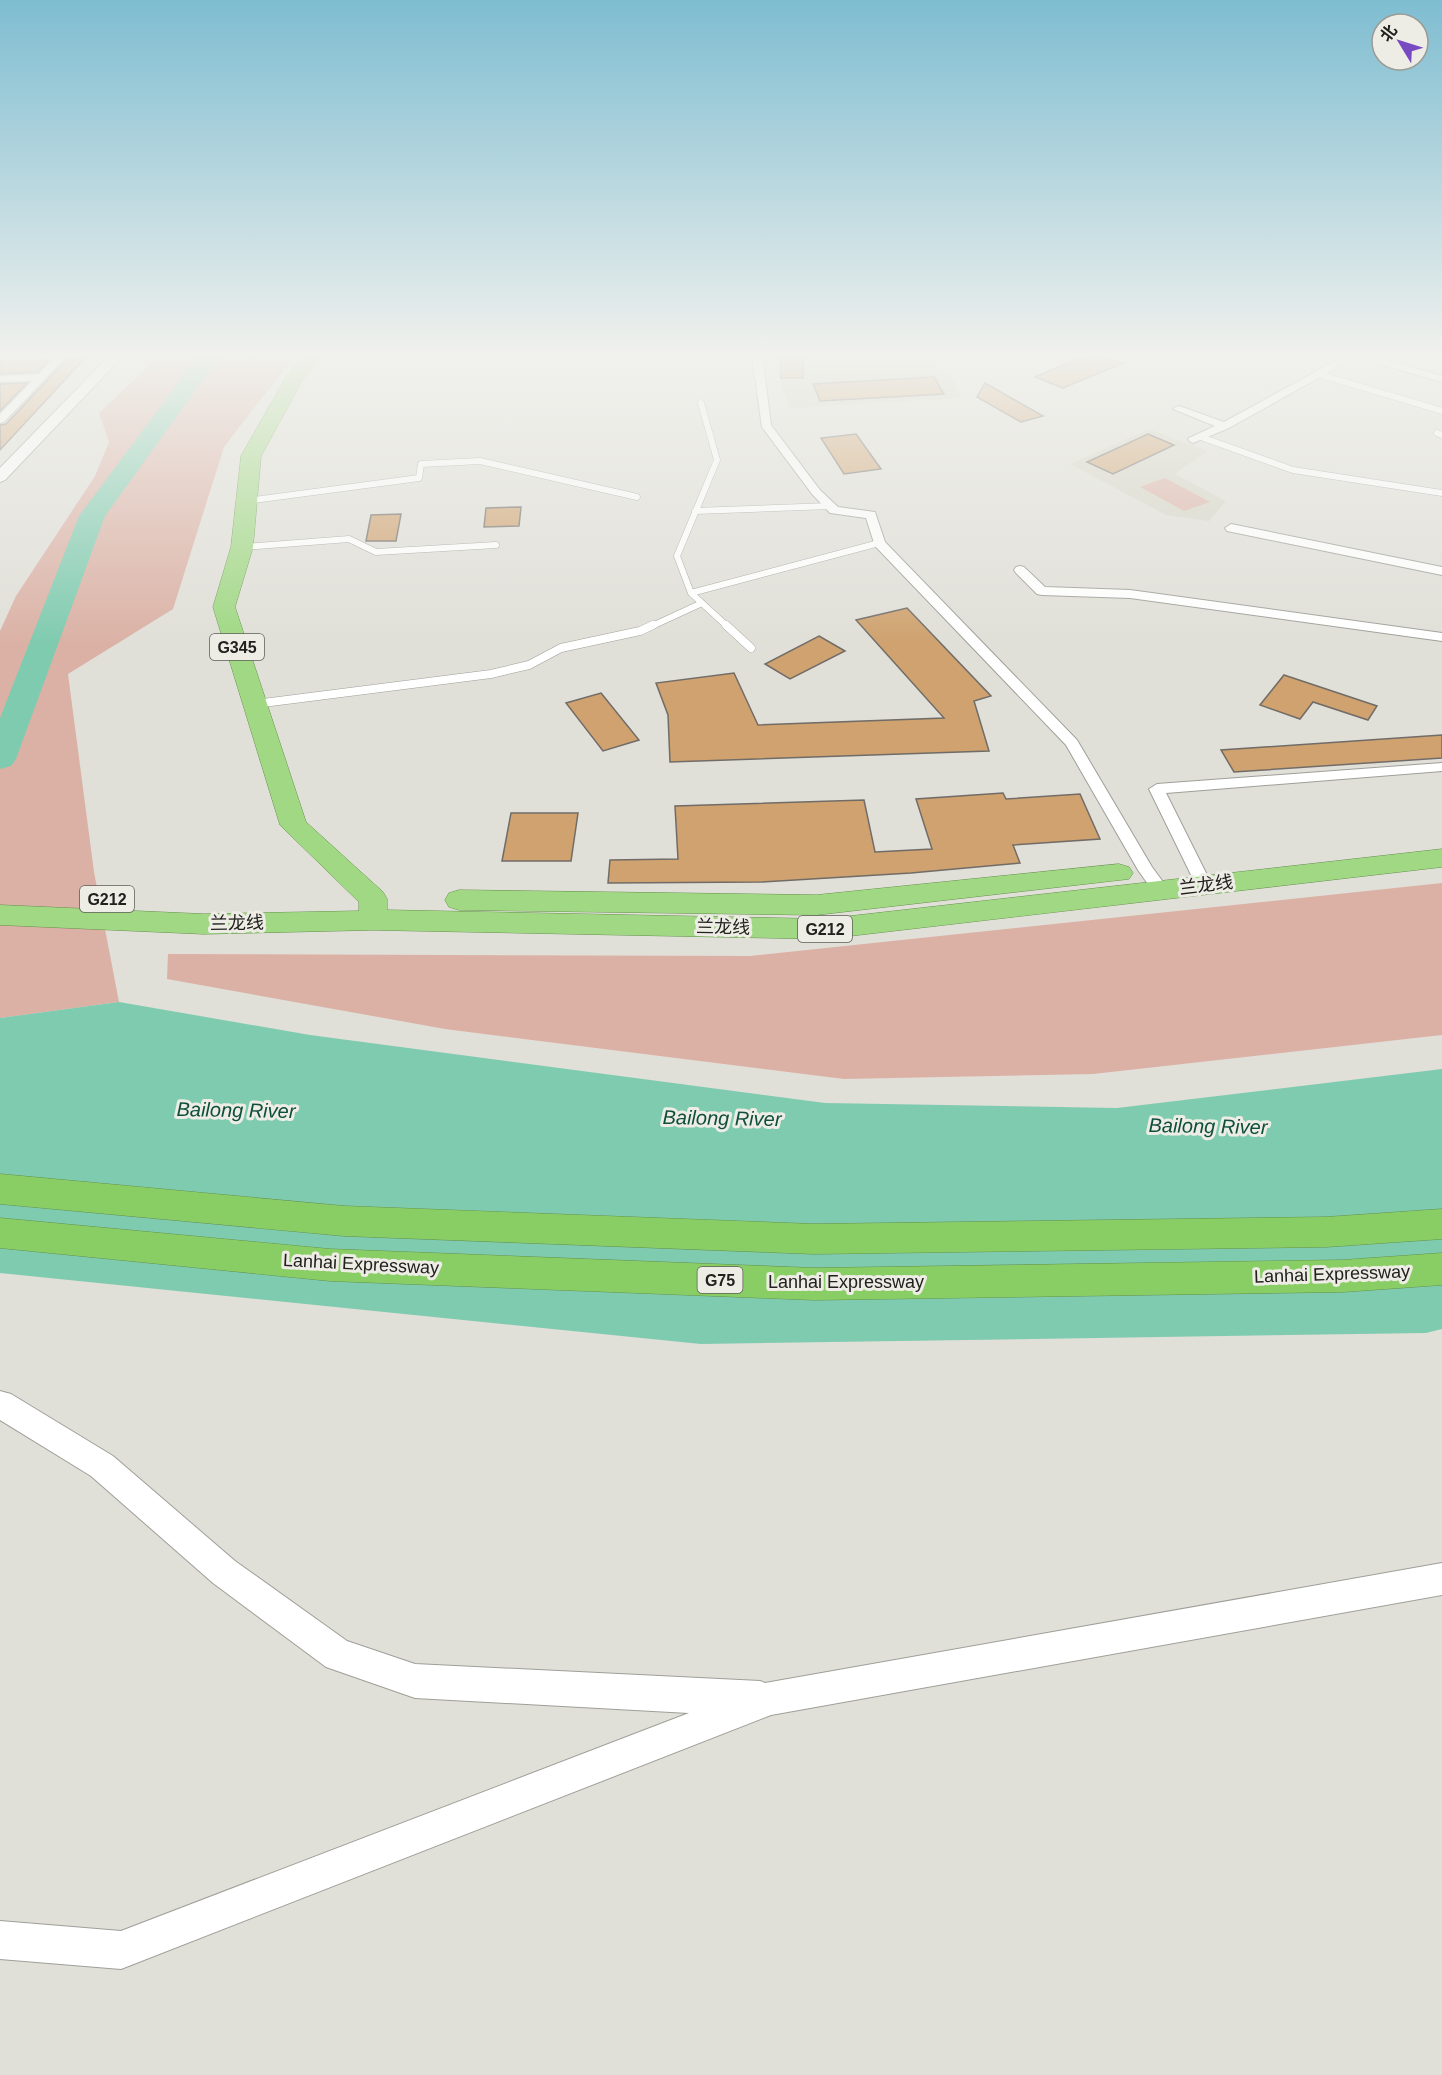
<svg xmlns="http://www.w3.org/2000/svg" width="1442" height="2075" font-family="Helvetica,'Noto Sans SC',sans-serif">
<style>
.built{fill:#d5d4c6}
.green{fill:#dbb1a5}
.water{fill:#7fcbaf}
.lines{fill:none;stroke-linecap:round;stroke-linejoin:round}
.river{fill:#7fcbaf;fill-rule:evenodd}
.building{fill:#cfa26f;stroke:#716c67;stroke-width:1.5}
.service-far1-casing{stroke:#9f9f99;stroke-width:7}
.service-casing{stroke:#9f9f99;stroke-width:9}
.minor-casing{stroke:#9f9f99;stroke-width:2}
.tertiary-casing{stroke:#9f9f99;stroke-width:2}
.trunk-casing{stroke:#65914c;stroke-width:1}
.motorway-casing{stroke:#65914c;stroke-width:1}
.service-far1{stroke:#fff;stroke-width:6}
.service{stroke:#fff;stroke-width:8}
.minor{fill:#fff;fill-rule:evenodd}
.tertiary{fill:#fff;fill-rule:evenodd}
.trunk{fill:#a0d884;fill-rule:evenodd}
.motorway{fill:#89ce65;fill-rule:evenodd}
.labels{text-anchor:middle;stroke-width:6;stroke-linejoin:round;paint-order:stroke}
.shield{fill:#edece5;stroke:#5e5e5a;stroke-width:1.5}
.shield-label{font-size:16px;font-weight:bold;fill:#21211e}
.street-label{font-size:18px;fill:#21211e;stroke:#edece5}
.water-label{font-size:20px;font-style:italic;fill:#0e4e3c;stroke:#edece5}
</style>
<rect width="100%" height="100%" fill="#e0dfd8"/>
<path class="built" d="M 776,355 L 930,355 L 938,370 L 953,379 L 961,398 L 790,408 L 778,376 Z
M 1149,429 L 1207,451 L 1175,474 L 1226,501 L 1209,521 L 1166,515 L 1070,464 Z"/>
<path class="green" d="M 160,355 L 295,355 L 224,447 L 173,609 L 68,674 L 94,872 L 119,1002 L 0,1018 L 0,631 L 16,596 L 95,476 L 109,442 L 99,413 Z
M 1165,478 L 1210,502 L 1184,511 L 1140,487 Z
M 1442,883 L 1442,1035 L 1093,1074 L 844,1079 L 445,1029 L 167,979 L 168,954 L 750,956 Z"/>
<path class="water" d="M 119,1002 L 310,1035 L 825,1103 L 1117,1108 L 1442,1069 L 1442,1329 L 1426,1333 L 701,1344 L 0,1273 L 0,1018 Z"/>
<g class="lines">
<path class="river" d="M 199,355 L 221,355 L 105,516 L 16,759 L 11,766 L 0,769 L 0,718 L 79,516 Z"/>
</g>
<path class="building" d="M 781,355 L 803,355 L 803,378 L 781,378 Z
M 1087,355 L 1102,355 L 1123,363 L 1063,388 L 1035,377 Z
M 86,357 L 0,450 L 0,425 L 6,424 L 68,358 Z
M 49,360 L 38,372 L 0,374 L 0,362 Z
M 934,377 L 944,394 L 820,401 L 813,384 Z
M 27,383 L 0,411 L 0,384 Z
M 985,383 L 1043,416 L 1021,422 L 977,397 Z
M 856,434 L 881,469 L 844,474 L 821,438 Z
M 1148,434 L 1174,445 L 1113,474 L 1087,462 Z
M 521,507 L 519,526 L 484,527 L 486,508 Z
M 401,514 L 396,541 L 366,541 L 371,515 Z
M 907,608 L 991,696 L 974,701 L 989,751 L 670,762 L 668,715 L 656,683 L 734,673 L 758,725 L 944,718 L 856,620 Z
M 819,636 L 845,651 L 790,679 L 765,664 Z
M 1284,675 L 1377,706 L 1368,720 L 1313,702 L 1300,719 L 1260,705 Z
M 601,693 L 639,740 L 603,751 L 566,703 Z
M 1442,735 L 1442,758 L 1234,772 L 1221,750 Z
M 1003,793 L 1006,799 L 1080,794 L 1100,839 L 1013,845 L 1020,863 L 911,873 L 762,882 L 608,883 L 610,860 L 678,859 L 675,806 L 864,800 L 875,852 L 932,849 L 916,799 Z
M 511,813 L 578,813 L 571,861 L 502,861 Z"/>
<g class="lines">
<g class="service-far1-casing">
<path id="service-far1" d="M 381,355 L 442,355
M 1318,374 L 1442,411
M 1437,433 L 1442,435
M 1201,437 L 1293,470 L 1442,493
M 247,501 L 419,478 L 421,464 L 480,461 L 637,497
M 695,511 L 830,506
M 243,547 L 349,539 L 376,552 L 496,545
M 691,593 L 677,556 L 717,460 L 701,403
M 650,627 L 702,603
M 728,627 L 691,593 L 879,543"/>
</g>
<g class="service-casing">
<path id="service" d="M 726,625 L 751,648
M 255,704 L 491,674 L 529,665 L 561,648 L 640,631 L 653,625"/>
</g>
<g class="minor-casing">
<path id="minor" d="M 0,355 L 68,355 L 4,422 L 0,423 L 0,414 L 32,381 L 0,382 L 0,376 L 39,374 L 54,358 L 0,360 Z
M 752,355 L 762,355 L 771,425 L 820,490 L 838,507 L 875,512 L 885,542 L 1077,740 L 1152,867 L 1169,890 L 1167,894 L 1155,894 L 1138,870 L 1066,745 L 875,546 L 866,518 L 830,513 L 812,494 L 762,427 Z
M 1346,355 L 1369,355 L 1442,376 L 1442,382 L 1356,357 L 1229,428 L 1193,443 L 1188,440 L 1189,438 L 1215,426 L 1173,409 L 1178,406 L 1182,407 L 1224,422 Z
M 1231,524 L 1442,567 L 1442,575 L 1227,531 L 1225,528 Z
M 1020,566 L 1024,567 L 1045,587 L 1130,590 L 1442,633 L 1442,641 L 1130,598 L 1042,595 L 1037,594 L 1016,573 L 1014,570 L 1016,567 Z
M 1442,763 L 1442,771 L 1166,793 L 1212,885 L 1210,889 L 1198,889 L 1196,885 L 1149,789 L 1157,784 Z"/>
</g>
<g class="tertiary-casing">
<path id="tertiary" d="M 110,355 L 124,355 L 5,480 L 0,482 L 0,468 Z
M 0,1391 L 11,1394 L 113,1456 L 235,1561 L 347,1641 L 415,1664 L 760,1681 L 765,1683 L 1442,1563 L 1442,1595 L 771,1715 L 121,1969 L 0,1959 L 0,1921 L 121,1931 L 689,1713 L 415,1698 L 326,1667 L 213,1583 L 91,1476 L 0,1420 Z"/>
</g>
<g class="trunk-casing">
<path id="trunk" d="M 305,355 L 323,355 L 303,379 L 261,456 L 253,547 L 235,607 L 306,822 L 383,892 L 387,899 L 387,910 L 824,919 L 1442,849 L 1442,867 L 824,939 L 373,930 L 204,934 L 0,925 L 0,905 L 204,914 L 359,911 L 359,902 L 280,825 L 213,607 L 231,547 L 241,456 L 286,377 Z
M 1119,864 L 1129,867 L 1133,873 L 1129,879 L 816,915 L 459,910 L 449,907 L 445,900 L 449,893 L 459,890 L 816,895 Z"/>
</g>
<g class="motorway-casing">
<path id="motorway" d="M 0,1174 L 344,1206 L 814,1224 L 1326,1217 L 1442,1209 L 1442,1239 L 1326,1247 L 814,1254 L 344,1236 L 0,1204 Z
M 0,1218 L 330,1249 L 815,1268 L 1343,1260 L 1442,1253 L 1442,1285 L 1343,1292 L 815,1300 L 330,1281 L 0,1248 Z"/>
</g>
<use href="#service-far1" class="service-far1"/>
<use href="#service" class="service"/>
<use href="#minor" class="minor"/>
<use href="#tertiary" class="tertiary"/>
<use href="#trunk" class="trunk"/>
<use href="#motorway" class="motorway"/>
</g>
<linearGradient id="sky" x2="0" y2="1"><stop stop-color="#7ebdd1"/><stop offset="0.55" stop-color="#f1f1ed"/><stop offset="1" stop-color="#f1f1ed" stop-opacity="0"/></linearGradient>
<rect width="1442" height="645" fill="url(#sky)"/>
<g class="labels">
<g class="shield">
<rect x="210" y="634" width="54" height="26" rx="4.5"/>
<rect x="80" y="886" width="54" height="26" rx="4.5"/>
<rect x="798" y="916" width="54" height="26" rx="4.5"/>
<rect x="697.5" y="1267" width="45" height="26" rx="4.5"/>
</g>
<g class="shield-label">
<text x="237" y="653">G345</text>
<text x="107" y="905">G212</text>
<text x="825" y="935">G212</text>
<text x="720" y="1286">G75</text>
</g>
<g class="street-label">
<text transform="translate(1206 885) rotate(-7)" y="6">兰龙线</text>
<text transform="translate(237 923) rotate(-1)" y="6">兰龙线</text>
<text transform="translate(723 927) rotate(1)" y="6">兰龙线</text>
<text transform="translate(361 1264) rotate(3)" y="6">Lanhai Expressway</text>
<text transform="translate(1332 1274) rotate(-2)" y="6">Lanhai Expressway</text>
<text x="846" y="1288">Lanhai Expressway</text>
</g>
<g class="water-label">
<text transform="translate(236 1110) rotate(1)" y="7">Bailong River</text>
<text transform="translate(722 1118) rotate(1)" y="7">Bailong River</text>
<text transform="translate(1208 1126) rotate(1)" y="7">Bailong River</text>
</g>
</g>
<g transform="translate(1400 42) rotate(308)"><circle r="28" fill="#edece5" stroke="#9b9b95" stroke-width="1.5"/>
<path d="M0-4.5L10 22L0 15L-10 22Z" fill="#784ac2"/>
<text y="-9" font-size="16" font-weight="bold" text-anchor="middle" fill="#21211e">北</text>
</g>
</svg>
